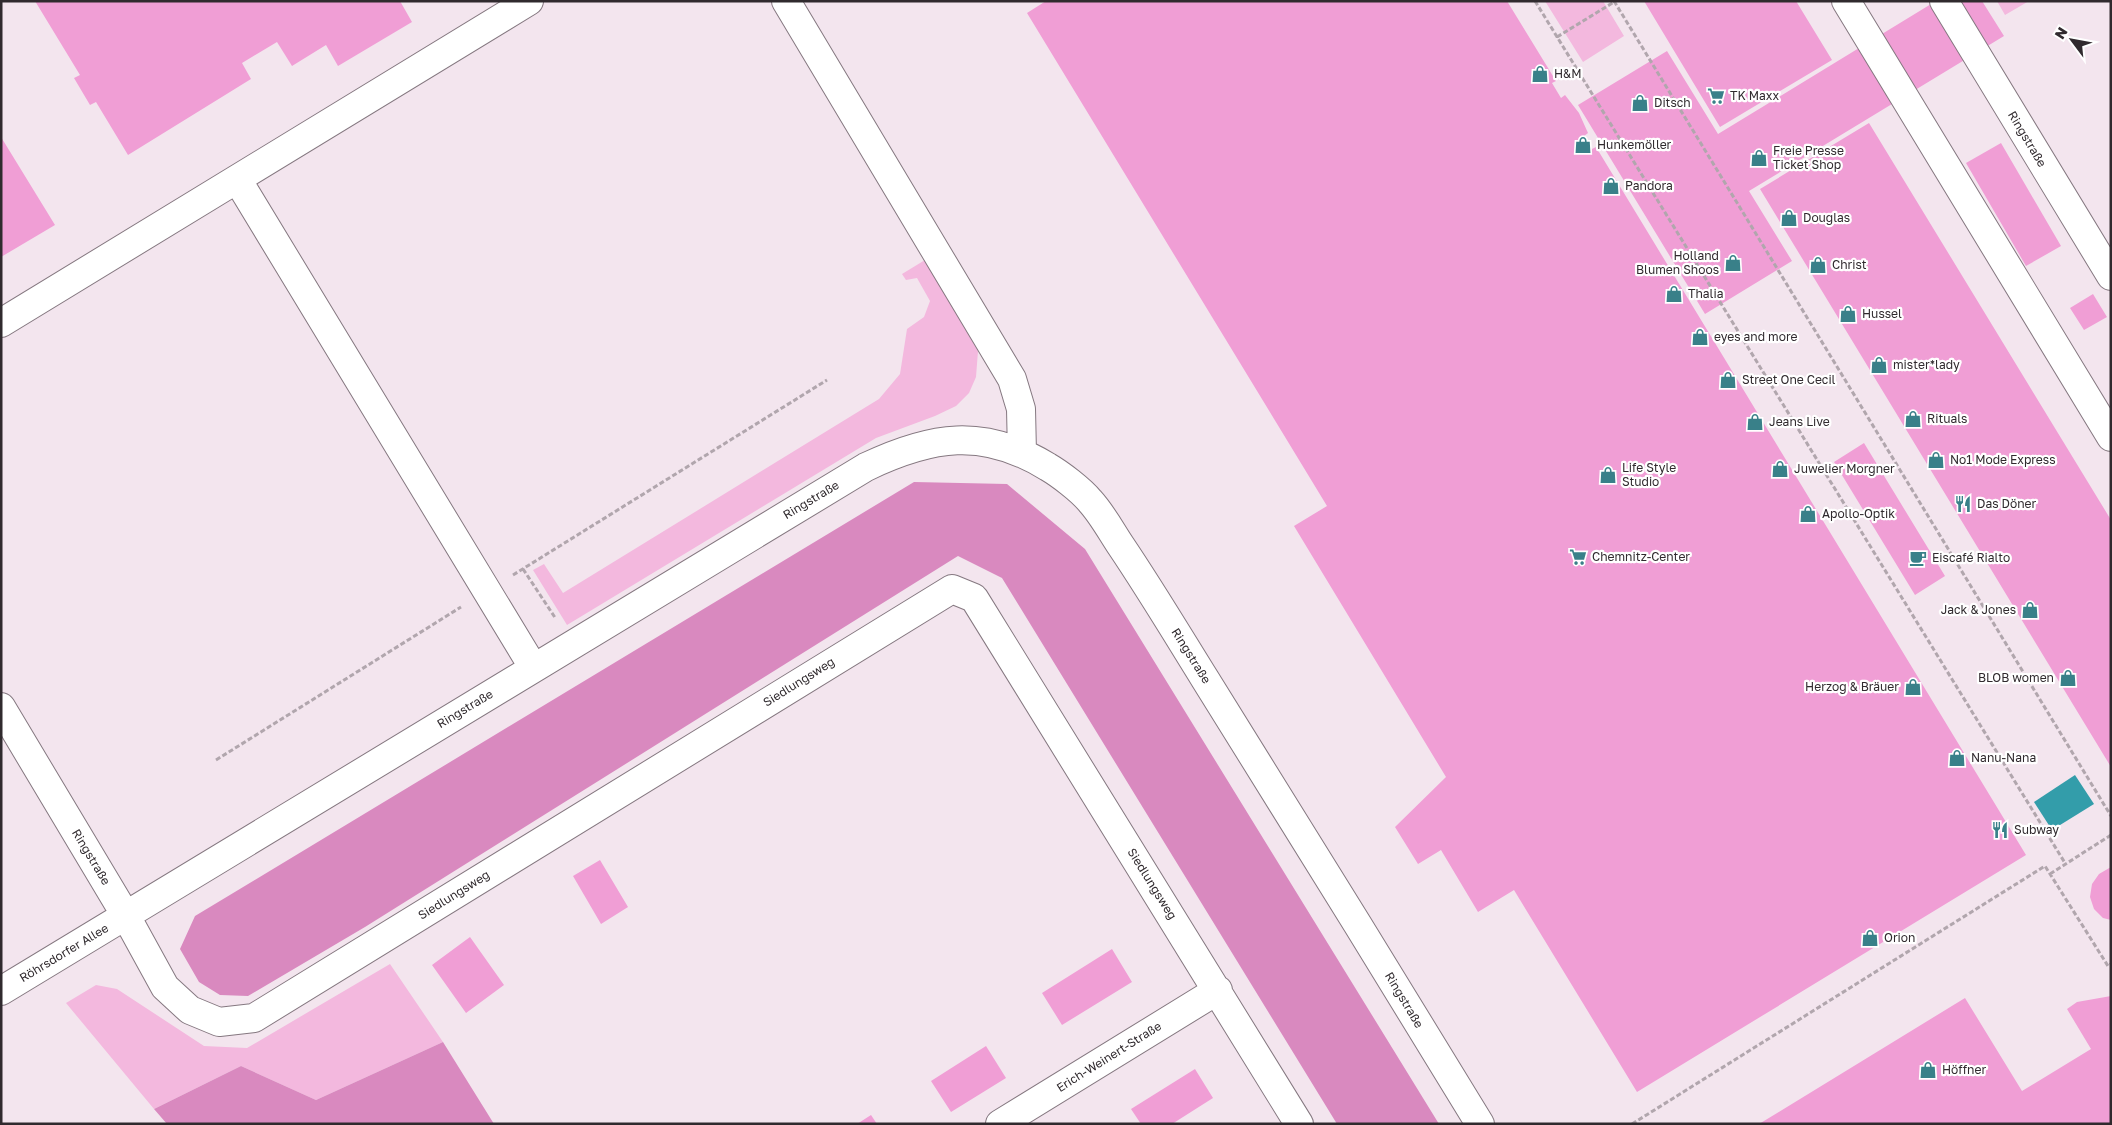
<svg xmlns="http://www.w3.org/2000/svg" width="2112" height="1125" font-family="'Golos Text',sans-serif">
<style>
.green{fill:#f3b8de}
.forest{fill:#d989bf}
.water{fill:#339daa}
.building{fill:#f09ed5}
.lines{fill:none;stroke-linecap:round;stroke-linejoin:round}
.minor-casing{stroke:#857880;stroke-width:30}
.path{stroke:#b1a6ad;stroke-width:3;stroke-dasharray:5 2.5;stroke-linecap:butt}
.minor{stroke:#fff;stroke-width:28}
.labels{text-anchor:middle;stroke-width:4.5;stroke-linejoin:round;paint-order:stroke}
.poi-label{font-size:12px;fill:#302a2e;stroke:#fff;text-anchor:start}
.street-label{font-size:12px;fill:#302a2e;stroke:#fff}
</style>
<rect width="100%" height="100%" fill="#f3e5ee"/>
<path class="green" d="M 1545,1 L 1603,1 L 1624,36 L 1583,62 Z
M 1997,1 L 2029,1 L 2005,15 Z
M 925,260 L 978,351 L 976,377 L 969,393 L 956,406 L 935,416 L 876,438 L 567,625 L 533,570 L 544,564 L 563,593 L 879,399 L 900,374 L 907,329 L 924,317 L 930,301 L 917,278 L 906,280 L 902,274 Z
M 390,964 L 443,1042 L 316,1100 L 241,1066 L 154,1109 L 66,1003 L 96,985 L 117,989 L 204,1046 L 247,1048 Z"/>
<path class="forest" d="M 914,482 L 1007,484 L 1085,549 L 1439,1124 L 1337,1124 L 1002,578 L 958,556 L 365,927 L 248,996 L 220,995 L 199,982 L 180,949 L 195,916 Z
M 443,1042 L 494,1124 L 167,1124 L 154,1109 L 241,1066 L 316,1100 Z"/>
<path class="water" d="M 2075,775 L 2094,804 L 2052,830 L 2034,802 Z"/>
<path class="building" d="M 35,1 L 400,1 L 412,22 L 338,66 L 326,45 L 292,66 L 277,42 L 242,63 L 251,79 L 128,155 L 96,102 L 90,105 L 74,78 L 80,75 Z
M 1046,1 L 1507,1 L 1556,81 L 1552,83 L 1561,98 L 1565,95 L 1579,113 L 1588,133 L 1584,136 L 1592,149 L 1596,147 L 2026,855 L 1637,1092 L 1514,890 L 1478,912 L 1441,850 L 1418,864 L 1395,827 L 1446,777 L 1294,526 L 1327,506 L 1027,13 Z
M 1644,1 L 1796,1 L 1832,60 L 1720,127 Z
M 1936,1 L 1982,1 L 2004,36 L 1749,191 L 1792,261 L 1705,314 L 1578,105 L 1667,51 L 1718,134 Z
M 1869,123 L 2111,520 L 2111,767 L 1760,189 Z
M 1,137 L 55,225 L 1,257 Z
M 2001,143 L 2061,246 L 2026,266 L 1966,163 Z
M 2093,294 L 2107,317 L 2084,330 L 2070,308 Z
M 1864,443 L 1945,576 L 1915,595 L 1834,462 Z
M 600,860 L 628,907 L 601,924 L 573,876 Z
M 2111,867 L 2111,920 L 2103,918 L 2094,909 L 2090,897 L 2092,884 L 2099,874 Z
M 470,937 L 504,985 L 466,1013 L 432,965 Z
M 1112,949 L 1132,982 L 1062,1025 L 1042,993 Z
M 2111,996 L 2111,1124 L 1759,1124 L 1965,998 L 2022,1091 L 2091,1049 L 2067,1009 L 2077,1002 Z
M 986,1046 L 1006,1078 L 951,1112 L 931,1081 Z
M 1195,1069 L 1213,1098 L 1172,1124 L 1141,1124 L 1131,1109 Z
M 871,1115 L 877,1124 L 857,1124 Z"/>
<g class="lines">
<g class="minor-casing">
<path id="minor" d="M 786,1 L 1012,379 L 1021,409 L 1022,453
M 1846,1 L 2111,437
M 1944,1 L 2111,276
M 237,179 L 533,667
M 1,323 L 529,1
M 1,707 L 126,916 L 165,987 L 190,1010 L 219,1022 L 254,1018 L 952,589 L 974,598 L 1299,1124
M 1,991 L 866,467 C 931,436 983,427 1048,467 C 1060,474 1081,490 1090,501 C 1102,514 1111,531 1121,546 C 1150,589 1177,634 1205,679 C 1298,827 1389,975 1480,1124
M 1000,1124 L 1218,990"/>
</g>
<path class="path" d="M 1535,1 L 2065,863
M 1614,1 L 2111,816
M 1557,37 L 1614,2
M 523,569 L 556,619
M 513,575 L 827,380
M 216,760 L 461,607
M 2050,874 L 2111,835
M 1632,1124 L 2045,866 L 2108,966 L 2111,964"/>
<use href="#minor" class="minor"/>
</g>
<defs>
<g id="shop-bare" transform="scale(1.35)"><path d="M-5-2.5h2.3a2.7 3.5 0 0 1 5.4 0H5L5.5 6h-11ZM-1.5-2.5h3a1.5 2.3 0 0 0-3 0Z" fill="#398089" stroke="#fff" stroke-width="2.5" paint-order="stroke"/></g>
<g id="supermarket-bare" transform="scale(1.35)"><path d="M-6-5.5h2.5l.6 2H6L4.5 2H-2.5L-4.4-4H-6ZM-1.5 3.2a1.3 1.3 0 1 0 .1 0ZM3 3.2a1.3 1.3 0 1 0 .1 0Z" fill="#398089" stroke="#fff" stroke-width="2.5" paint-order="stroke"/></g>
<g id="restaurant-bare" transform="scale(1.35)"><path d="M-5-6h1v4h1v-4h1v4h1v-4h1v5L-1.5 .5V6h-2V.5L-5-1ZM5-6V6H3V1.5H1.5Q1.5-4 5-6Z" fill="#398089" stroke="#fff" stroke-width="2.5" paint-order="stroke"/></g>
<g id="cafe-bare" transform="scale(1.35)"><path d="M-5.5-4.5H6V0H3Q3 3.5 0 3.5H-2.5Q-5.5 3.5-5.5 0ZM3-3.2v2h1.7v-2ZM-6 4.5H4V6H-6Z" fill="#398089" stroke="#fff" stroke-width="2.5" paint-order="stroke"/></g>
</defs>
<g fill-rule="evenodd">
<use href="#shop-bare" x="1540" y="74"/>
<use href="#supermarket-bare" x="1716" y="96"/>
<use href="#shop-bare" x="1640" y="103"/>
<use href="#shop-bare" x="1583" y="145"/>
<use href="#shop-bare" x="1759" y="158"/>
<use href="#shop-bare" x="1611" y="186"/>
<use href="#shop-bare" x="1789" y="218"/>
<use href="#shop-bare" x="1733" y="263"/>
<use href="#shop-bare" x="1818" y="265"/>
<use href="#shop-bare" x="1674" y="294"/>
<use href="#shop-bare" x="1848" y="314"/>
<use href="#shop-bare" x="1700" y="337"/>
<use href="#shop-bare" x="1879" y="365"/>
<use href="#shop-bare" x="1728" y="380"/>
<use href="#shop-bare" x="1913" y="419"/>
<use href="#shop-bare" x="1755" y="422"/>
<use href="#shop-bare" x="1936" y="460"/>
<use href="#shop-bare" x="1780" y="469"/>
<use href="#shop-bare" x="1608" y="475"/>
<use href="#restaurant-bare" x="1963" y="504"/>
<use href="#shop-bare" x="1808" y="514"/>
<use href="#supermarket-bare" x="1578" y="557"/>
<use href="#cafe-bare" x="1918" y="558"/>
<use href="#shop-bare" x="2030" y="610"/>
<use href="#shop-bare" x="2068" y="678"/>
<use href="#shop-bare" x="1913" y="687"/>
<use href="#shop-bare" x="1957" y="758"/>
<use href="#restaurant-bare" x="2000" y="830"/>
<use href="#shop-bare" x="1870" y="938"/>
<use href="#shop-bare" x="1928" y="1070"/>
</g>
<g class="labels">
<g class="poi-label">
<text x="1554" y="78">H&amp;M</text>
<text x="1730" y="100">TK Maxx</text>
<text x="1654" y="107">Ditsch</text>
<text x="1597" y="149">Hunkemöller</text>
<text x="1773" y="155">Freie Presse<tspan x="1773" dy="14">Ticket Shop</tspan></text>
<text x="1625" y="190">Pandora</text>
<text x="1803" y="222">Douglas</text>
<text x="1719" y="260" text-anchor="end">Holland<tspan x="1719" dy="14">Blumen Shoos</tspan></text>
<text x="1832" y="269">Christ</text>
<text x="1688" y="298">Thalia</text>
<text x="1862" y="318">Hussel</text>
<text x="1714" y="341">eyes and more</text>
<text x="1893" y="369">mister*lady</text>
<text x="1742" y="384">Street One Cecil</text>
<text x="1927" y="423">Rituals</text>
<text x="1769" y="426">Jeans Live</text>
<text x="1950" y="464">No1 Mode Express</text>
<text x="1622" y="472">Life Style<tspan x="1622" dy="14">Studio</tspan></text>
<text x="1794" y="473">Juwelier Morgner</text>
<text x="1977" y="508">Das Döner</text>
<text x="1822" y="518">Apollo-Optik</text>
<text x="1592" y="561">Chemnitz-Center</text>
<text x="1932" y="562">Eiscafé Rialto</text>
<text x="2016" y="614" text-anchor="end">Jack &amp; Jones</text>
<text x="2054" y="682" text-anchor="end">BLOB women</text>
<text x="1899" y="691" text-anchor="end">Herzog &amp; Bräuer</text>
<text x="1971" y="762">Nanu-Nana</text>
<text x="2014" y="834">Subway</text>
<text x="1884" y="942">Orion</text>
<text x="1942" y="1074">Höffner</text>
</g>
<g class="street-label">
<text transform="translate(2027 139) rotate(59)" y="4">Ringstraße</text>
<text transform="translate(811 500) rotate(-31)" y="4">Ringstraße</text>
<text transform="translate(1191 656) rotate(58)" y="4">Ringstraße</text>
<text transform="translate(799 682) rotate(-32)" y="4">Siedlungsweg</text>
<text transform="translate(465 709) rotate(-31)" y="4">Ringstraße</text>
<text transform="translate(91 857) rotate(59)" y="4">Ringstraße</text>
<text transform="translate(1152 884) rotate(58)" y="4">Siedlungsweg</text>
<text transform="translate(454 895) rotate(-32)" y="4">Siedlungsweg</text>
<text transform="translate(64 953) rotate(-31)" y="4">Röhrsdorfer Allee</text>
<text transform="translate(1404 1000) rotate(59)" y="4">Ringstraße</text>
<text transform="translate(1109 1057) rotate(-32)" y="4">Erich-Weinert-Straße</text>
</g>
</g>
<rect width="2112" height="1125" fill="none" stroke="#302a2e" stroke-width="5"/>
<g transform="translate(2072 40) rotate(302)" stroke="#ffffff" stroke-width="4" paint-order="stroke">
<path d="M0-4L9 19L0 12L-9 19Z" fill="#302a2e"/>
<text y="-8" font-size="14" font-weight="bold" text-anchor="middle" fill="#302a2e">N</text>
</g>
</svg>
